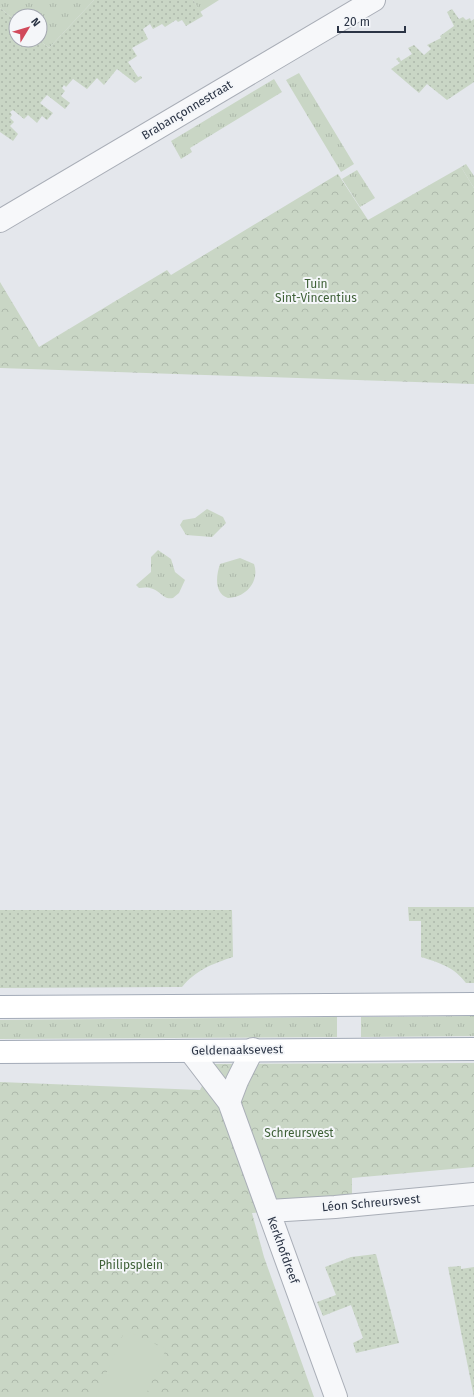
<svg xmlns="http://www.w3.org/2000/svg" width="474" height="1397" font-family="'Fira Sans',sans-serif">
<style>
.grass{fill:url(#grass-tufts)}
.park{fill:url(#park-crowns)}
.garden{fill:url(#garden-dots)}
.pitch{fill:#c9d6c5}
.lines{fill:none;stroke-linecap:round;stroke-linejoin:round}
.minor-casing{stroke:#a9aeb7;stroke-width:24}
.major-casing{stroke:#a3abb8;stroke-width:24}
.minor{stroke:#f7f8fa;stroke-width:22}
.major{stroke:#fff;stroke-width:22}
.labels{text-anchor:middle;stroke-width:4;stroke-linejoin:round;paint-order:stroke}
.street-label{font-size:12px;fill:#2b3445;stroke:#f4f6f9}
.park-label{font-size:12px;fill:#3f6138;stroke:#f4f6f9}
</style>
<defs>
<pattern id="grass-tufts" width="24" height="20" patternUnits="userSpaceOnUse"><rect width="24" height="20" fill="#c9d6c5"/><path d="M3 7l-1-3M5 7V3M7 7l1-3M15 17l-1-3M17 17v-4M19 17l1-3" fill="none" stroke="#adb8ab"/></pattern>
<pattern id="park-crowns" width="20" height="18" patternUnits="userSpaceOnUse"><rect width="20" height="18" fill="#c9d6c5"/><path d="M2 6a3 3 0 1 1 6 0M12 15a3 3 0 1 1 6 0" fill="none" stroke="#adb8ab"/></pattern>
<pattern id="garden-dots" width="8" height="8" patternUnits="userSpaceOnUse"><rect width="8" height="8" fill="#c9d6c5"/><path d="M2 2h.1M6 6h.1" fill="none" stroke="#adb8ab" stroke-width="1.8" stroke-linecap="round"/></pattern>
</defs>
<rect width="100%" height="100%" fill="#e4e7ec"/>
<path class="grass" d="M 0,0 L 94,0 L 49,48 L 39,40 L 40,40 L 40,16 L 16,16 L 16,21 L 0,8 Z
M 193,0 L 219,0 L 200,12 Z
M 299,73 L 354,164 L 341,172 L 286,80 Z
M 274,79 L 282,92 L 190,148 L 192,152 L 181,159 L 171,141 Z
M 466,164 L 474,176 L 474,188 L 461,167 Z
M 357,170 L 375,198 L 360,207 L 342,179 Z
M 207,509 L 223,517 L 226,523 L 212,537 L 186,535 L 180,525 L 183,520 L 195,518 Z
M 158,550 L 171,559 L 175,572 L 185,580 L 179,593 L 173,598 C 161,601 160,584 139,588 L 136,585 L 151,572 L 151,557 Z
M 240,558 L 254,564 C 260,581 246,598 228,598 C 214,593 216,576 220,564 Z
M 474,1016 L 474,1036 L 361,1037 L 361,1017 Z
M 337,1017 L 337,1037 L 0,1039 L 0,1020 Z"/>
<path class="park" d="M 461,167 L 474,188 L 474,384 L 0,368 L 0,282 L 39,347 L 167,270 L 171,275 L 338,174 L 368,220 Z
M 474,1063 L 474,1167 L 352,1178 L 352,1206 L 252,1213 L 264,1257 L 314,1397 L 0,1397 L 0,1082 L 200,1090 L 213,1064 Z"/>
<path class="garden" d="M 94,0 L 193,0 L 203,16 L 186,26 L 182,20 L 178,22 L 176,20 L 165,27 L 162,24 L 153,29 L 150,24 L 143,29 L 148,39 L 132,48 L 137,56 L 128,62 L 138,77 L 141,76 L 142,78 L 135,83 L 117,69 L 104,85 L 97,78 L 87,89 L 73,79 L 66,87 L 64,85 L 62,88 L 65,91 L 61,96 L 70,103 L 65,109 L 47,95 L 40,103 L 53,113 L 47,120 L 42,116 L 37,123 L 28,115 L 24,119 L 13,110 L 10,112 L 12,115 L 10,118 L 14,122 L 10,126 L 18,134 L 13,141 L 0,132 L 0,8 L 16,21 L 16,40 L 39,40 L 49,48 Z
M 452,9 L 459,19 L 463,17 L 466,20 L 470,18 L 471,21 L 474,19 L 474,82 L 447,100 L 427,84 L 419,93 L 391,69 L 400,63 L 396,59 L 399,57 L 401,61 L 412,54 L 408,48 L 414,45 L 424,55 L 431,49 L 427,45 L 441,38 L 440,36 L 454,26 L 447,12 Z
M 408,907 L 474,907 L 474,983 L 466,983 C 454,967 440,963 421,957 L 421,921 L 409,921 Z
M 0,910 L 232,910 L 233,957 C 212,964 196,970 182,987 L 0,988 Z
M 376,1254 L 399,1343 L 356,1353 L 353,1343 L 363,1338 L 351,1305 L 323,1316 L 317,1302 L 336,1295 L 325,1267 L 351,1257 Z
M 461,1266 L 461,1269 L 474,1267 L 474,1397 L 448,1267 Z"/>
<path class="pitch" d="M 125,1330 L 166,1349 L 145,1397 L 96,1397 Z"/>
<g class="lines">
<g class="minor-casing">
<path id="minor" d="M 0,221 L 374,0
M 190,1051 L 229,1102 L 336,1397
M 229,1102 L 237,1081 L 253,1049
M 269,1211 L 335,1207 L 474,1194"/>
</g>
<g class="major-casing">
<path id="major" d="M 0,1007 L 474,1004
M 0,1052 L 474,1049"/>
</g>
<use href="#minor" class="minor"/>
<use href="#major" class="major"/>
</g>
<g class="labels">
<g class="street-label">
<text transform="translate(187 110) rotate(-31)" y="4">Brabançonnestraat</text>
<text transform="translate(237 1050) rotate(-1)" y="4">Geldenaaksevest</text>
<text transform="translate(371 1203) rotate(-5)" y="4">Léon Schreursvest</text>
<text transform="translate(283 1250) rotate(70)" y="4">Kerkhofdreef</text>
</g>
<g class="park-label">
<text x="316" y="288">Tuin<tspan x="316" dy="14">Sint-Vincentius</tspan></text>
<text x="299" y="1137">Schreursvest</text>
<text x="131" y="1269">Philipsplein</text>
</g>
</g>
<g transform="translate(28 28) rotate(52)"><circle r="19" fill="#f4f6f9" stroke="#a4a8b1"/>
<path d="M0-3L7 15L0 10L-7 15Z" fill="#d1495b"/>
<text y="-6" font-size="11" font-weight="bold" text-anchor="middle" fill="#2b3445">N</text>
</g>
<path d="M338 26v6h67v-6" fill="none" stroke="#2b3445" stroke-width="2"/>
<text x="344" y="26" font-size="12" fill="#2b3445" stroke="#f4f6f9" stroke-width="3" paint-order="stroke">20 m</text>
</svg>
